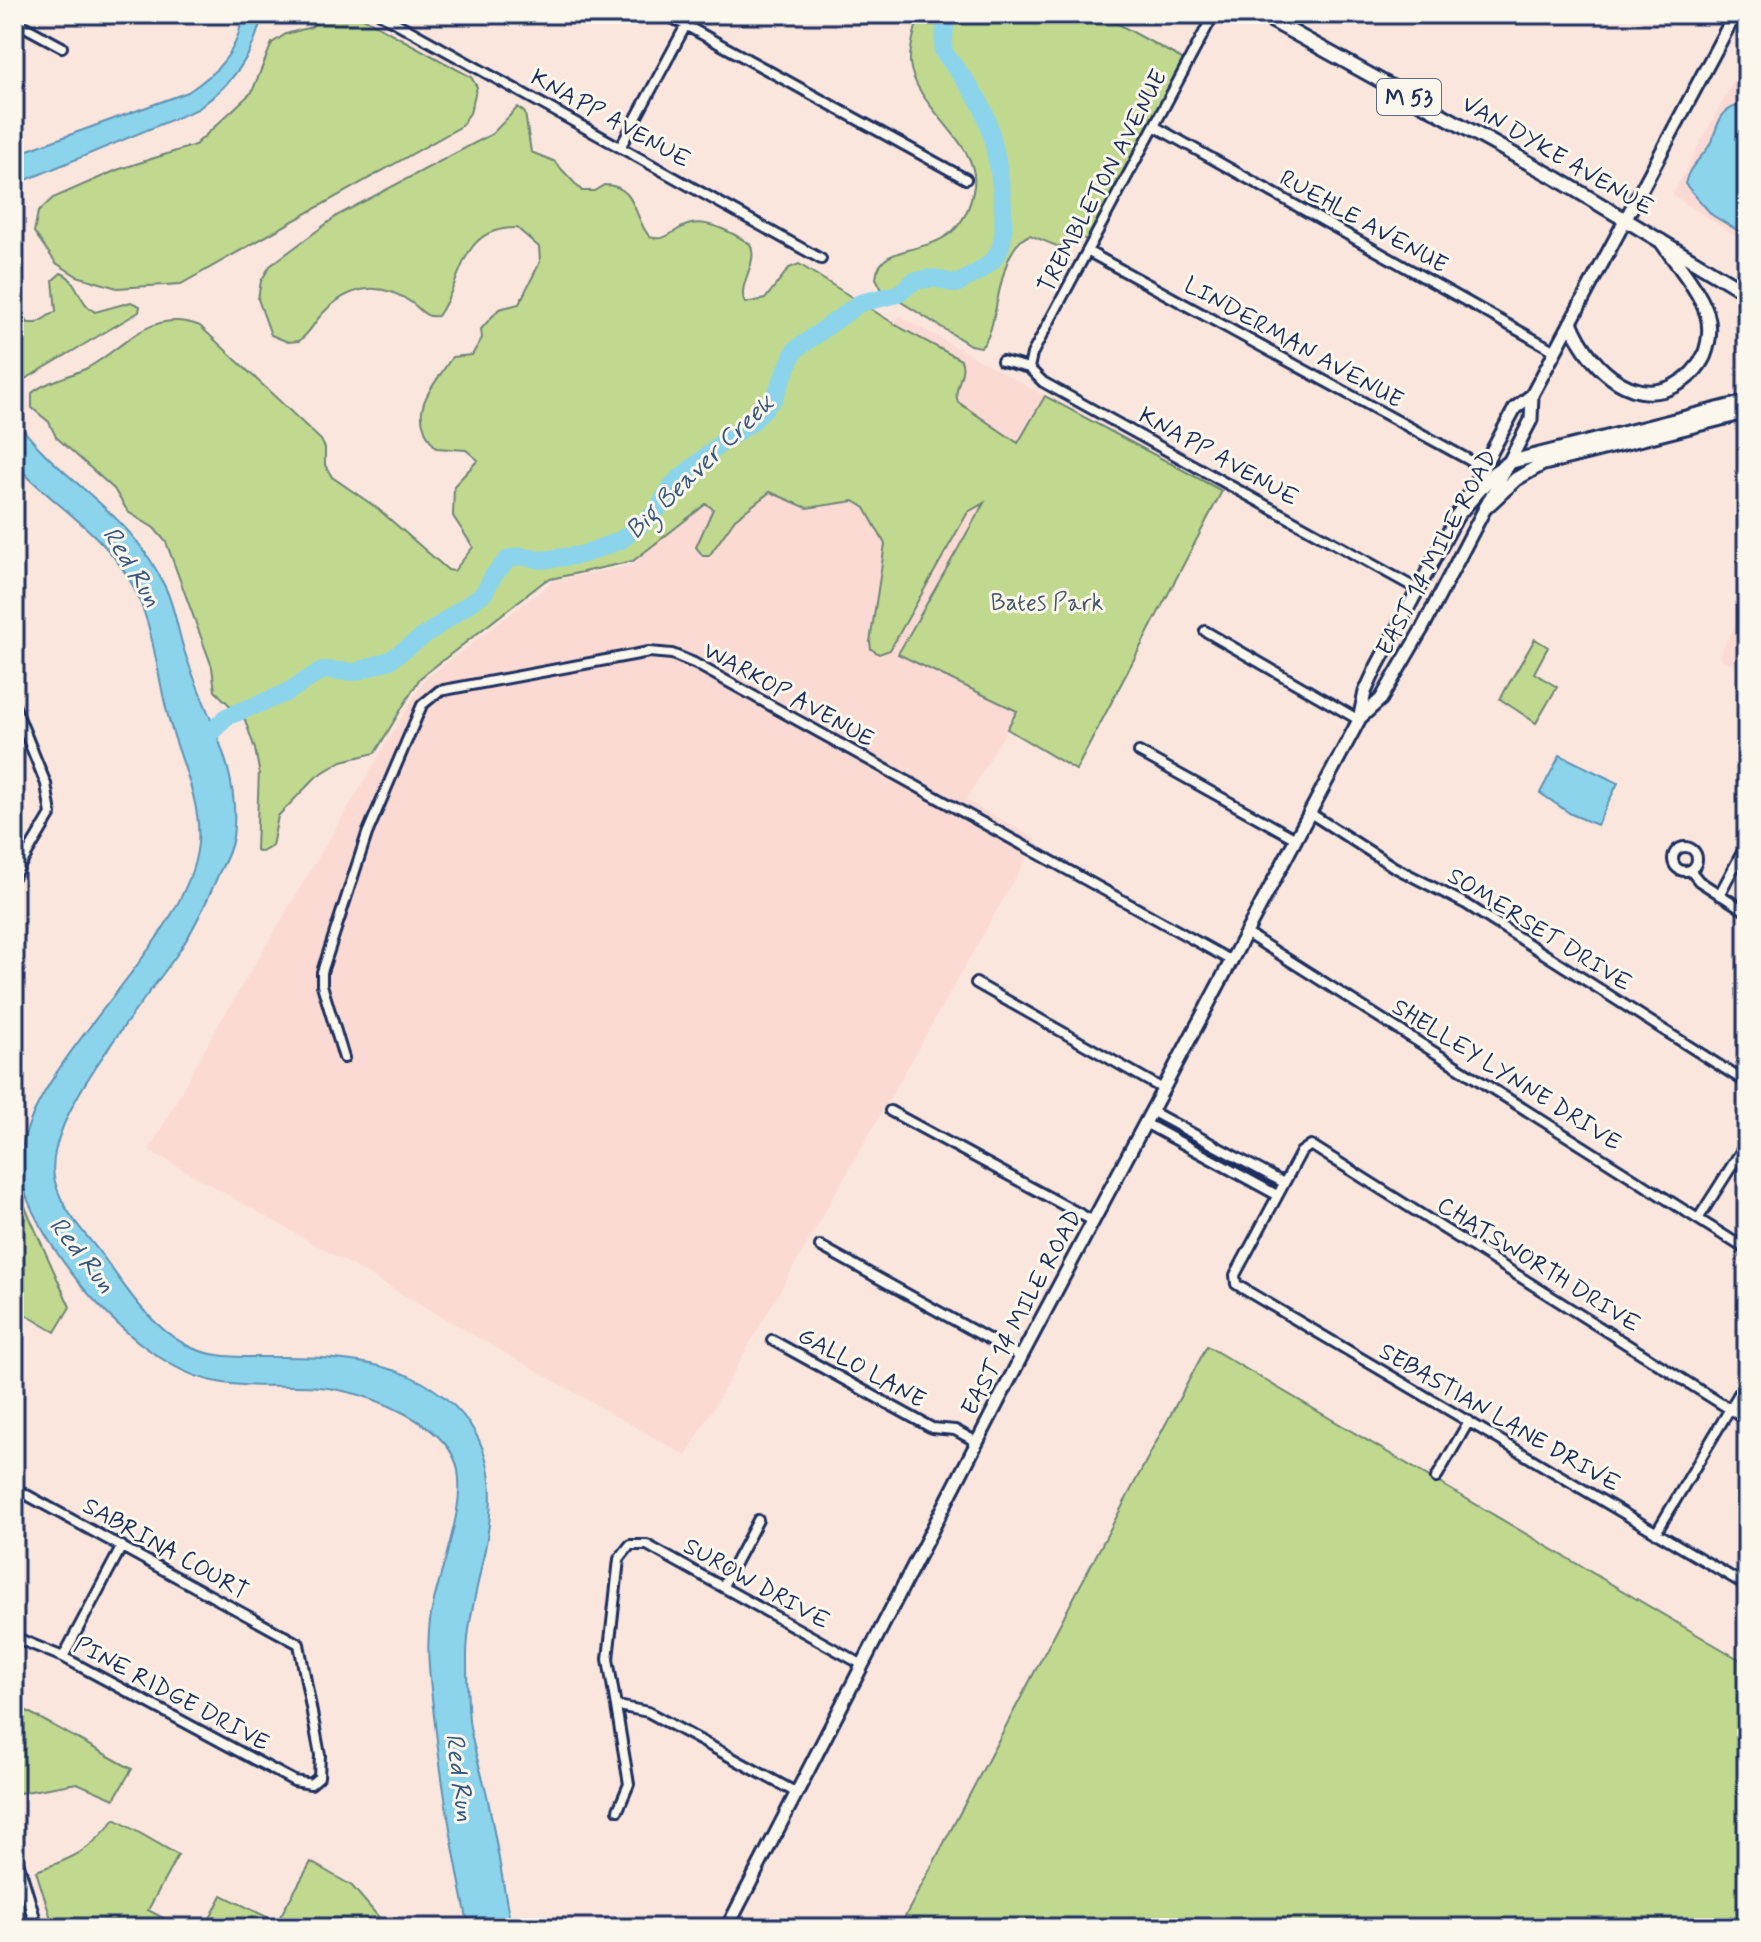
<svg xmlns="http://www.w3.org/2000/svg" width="1761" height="1942" font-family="Mynerve,sans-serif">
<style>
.built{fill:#fbdad4}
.green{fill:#c0d98f;stroke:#6e8476;stroke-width:2}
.water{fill:#8bd4ec;stroke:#5e92b3;stroke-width:2}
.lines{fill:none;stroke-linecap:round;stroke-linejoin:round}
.river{stroke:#8bd4ec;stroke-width:18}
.minor-casing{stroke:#1b2f5e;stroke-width:14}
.tertiary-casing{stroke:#1b2f5e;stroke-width:16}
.secondary-casing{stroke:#1b2f5e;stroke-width:17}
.primary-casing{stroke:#1b2f5e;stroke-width:18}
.minor{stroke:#fbf7ec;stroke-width:8}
.tertiary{stroke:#fbf7ec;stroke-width:10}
.secondary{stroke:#fbf7ec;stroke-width:11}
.primary{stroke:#fbf7ec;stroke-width:12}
.labels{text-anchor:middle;stroke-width:6;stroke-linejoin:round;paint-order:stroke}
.shield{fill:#fbf7ec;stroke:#5e6b89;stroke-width:2}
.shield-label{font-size:22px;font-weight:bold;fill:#1b2f5e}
.street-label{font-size:24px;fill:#1b2f5e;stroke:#fbf7ec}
.park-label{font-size:24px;fill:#445a6a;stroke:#fbf7ec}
.water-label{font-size:26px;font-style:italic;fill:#375882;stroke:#fbf7ec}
</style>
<rect width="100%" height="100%" fill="#fbe6de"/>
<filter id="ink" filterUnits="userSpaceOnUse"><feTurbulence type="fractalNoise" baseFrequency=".0125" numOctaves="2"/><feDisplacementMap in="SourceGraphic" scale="16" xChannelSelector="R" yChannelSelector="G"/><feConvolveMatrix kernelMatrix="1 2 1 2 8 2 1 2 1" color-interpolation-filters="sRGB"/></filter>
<g filter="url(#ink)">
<path class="built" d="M 1747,56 L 1747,243 L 1672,195 Z
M 900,316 L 1045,396 L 898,653 L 1018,711 L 966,800 L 1037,840 L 686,1456 L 149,1150 L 212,1036 L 424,680 L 553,581 L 633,565 Z
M 1747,602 L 1747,672 L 1718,657 Z"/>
<path class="green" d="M 325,14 L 356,14 L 471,77 L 477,87 L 470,113 L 460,127 L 181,284 L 117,288 L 77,276 L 56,263 L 34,232 L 38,212 L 53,198 L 117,170 L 195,145 L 252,92 L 272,43 L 286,34 L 311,27 Z
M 919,14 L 1100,14 L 1184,60 L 1088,241 L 1069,230 L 1067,242 L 1059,247 L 1030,235 C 994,249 1001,330 981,347 L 970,345 L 882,290 L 876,278 C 881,230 961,272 974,186 C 980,142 915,109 910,63 C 909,47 916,29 919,14 Z
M 518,107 L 525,113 L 531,152 L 554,161 L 582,191 L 594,191 L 604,185 C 638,185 633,219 650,237 C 667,243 675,227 691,224 C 709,220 735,234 750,244 C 760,262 736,285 745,303 L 765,299 L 789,268 L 799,264 L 901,328 L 961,360 C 967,374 952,388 958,402 L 1018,443 L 1045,396 L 1222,491 L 1076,770 L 1007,729 L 1017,711 L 898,654 L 984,503 L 968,512 L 890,650 L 879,654 L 871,649 L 870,642 L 885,544 L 865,508 L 854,501 L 807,508 L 770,492 L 735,519 L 709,556 L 703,556 L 696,547 L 713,509 L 706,504 L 633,561 L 546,580 L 420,678 L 375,753 L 342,761 L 317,776 L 278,816 L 272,846 L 262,852 L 256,850 L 259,770 L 255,749 L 245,720 L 215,691 L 212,667 L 166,542 L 154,528 L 128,512 L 114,489 L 56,437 L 49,422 L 32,408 L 32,393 C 46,381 72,376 89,367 C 126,346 152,307 200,326 L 321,440 L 325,448 L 325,465 L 332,477 L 377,508 L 448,570 L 454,571 L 473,547 L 453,516 L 454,486 L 478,460 L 466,450 L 436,448 C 405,411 431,391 452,357 L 472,355 L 482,338 L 481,329 L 499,309 L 519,304 L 540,262 L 539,247 L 517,228 C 459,227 465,278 438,316 C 424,318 422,310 412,303 C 380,280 349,286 323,313 C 314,322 310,333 299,341 L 288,342 L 271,335 L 258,299 L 261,281 L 270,266 L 338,215 L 492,134 Z
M 61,273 C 78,279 78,303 95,312 L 131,302 L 140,306 L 139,312 L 27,378 L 19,379 L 14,375 L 14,298 L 28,323 L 37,323 L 56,311 L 53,280 Z
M 1535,639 L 1548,647 L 1534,673 L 1557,687 L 1536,723 L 1500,699 Z
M 14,1162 L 21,1198 L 70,1307 L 55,1332 L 14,1308 Z
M 1207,1346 L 1747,1664 L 1747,1928 L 899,1928 Z
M 14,1704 L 132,1769 L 114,1799 L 77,1783 L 19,1793 L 14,1776 Z
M 115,1819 L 178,1855 L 148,1910 L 182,1928 L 54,1928 L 36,1871 C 74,1858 90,1851 115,1819 Z
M 311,1862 L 352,1886 L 388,1928 L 205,1928 L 222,1895 L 277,1922 Z"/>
<path class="water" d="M 242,14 L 262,14 C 254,57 232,83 198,109 L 14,185 L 14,155 L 188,92 C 217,73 240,50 242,14 Z
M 1738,106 L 1747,106 L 1747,236 L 1712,215 L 1685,184 C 1688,167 1700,160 1709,146 C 1718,130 1717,110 1738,106 Z
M 14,417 C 59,483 131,509 166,589 C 175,609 178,632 185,653 C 205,714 242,770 233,837 C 231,850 225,862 219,873 C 208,899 195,927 180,950 C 146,1001 38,1122 55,1182 C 64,1215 88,1235 107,1262 C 129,1293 151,1326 186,1345 C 212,1359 242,1357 271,1357 C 342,1356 426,1360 471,1426 C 517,1494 469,1581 467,1653 C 467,1675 467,1698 469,1720 C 472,1749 484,1776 489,1805 C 497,1846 504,1887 511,1928 L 469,1928 C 454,1858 442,1787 434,1716 C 430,1679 424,1642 433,1605 C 441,1567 470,1496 455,1460 C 440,1423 376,1397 339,1390 C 296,1381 251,1391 209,1380 C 136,1363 42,1254 22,1183 C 0,1081 188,953 198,843 C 202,801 178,755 168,716 C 155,667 154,618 126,574 C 97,528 50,502 14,463 Z
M 1560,755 L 1618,783 L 1597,825 L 1571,814 L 1540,793 Z"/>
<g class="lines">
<path class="river" d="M 200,744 L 226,717 L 284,694 L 323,670 L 355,672 L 390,660 L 484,593 L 493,576 L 508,559 L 521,556 L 541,560 L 581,555 L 621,540 L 655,513 L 673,484 L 720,444 L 752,422 L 774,398 L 795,350 L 860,303 L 898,294 L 914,281 L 934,278 L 956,284 C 971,276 991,267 999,251 C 1012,225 994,126 979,101 C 969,84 955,68 943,51 L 946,14"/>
<g class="minor-casing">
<path id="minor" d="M 380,14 L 821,259
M 665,14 L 966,179
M 14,21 L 62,47
M 1154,126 L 1555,351
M 621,146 L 692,14
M 1087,251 L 1482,467
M 1002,361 L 1029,368 L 1043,382 L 1417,589
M 1029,368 L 1032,354 L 1214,14
M 1205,631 L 1359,720
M 14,705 L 46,784 L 51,814 L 14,876
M 1139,752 L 1296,839
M 1310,813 L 1394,867 L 1466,904 L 1747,1083
M1673 859a12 12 0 1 1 24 0a12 12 0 1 1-24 0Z
M 1690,870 L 1699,881 L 1747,912
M 1719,895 L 1747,843
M 1246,933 L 1747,1250
M 976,983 L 1163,1089
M 344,1058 L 322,985 L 322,972 L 367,834 L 422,705 L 439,691 L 649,652 L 672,654 L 694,663 L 1232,961
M 890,1111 L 1093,1221
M 1151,1111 L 1284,1183
M 1145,1123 L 1277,1195
M 1698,1219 L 1747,1142
M 820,1246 L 1021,1357
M 772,1340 L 932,1428 L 955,1430 L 977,1442
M 1747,1420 L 1311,1145 L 1301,1152 L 1235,1275 L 1236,1284 L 1242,1288 L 1747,1586
M 1436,1478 L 1469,1421
M 14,1488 L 299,1644 L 320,1755 L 319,1777 L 311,1784 L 294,1781 L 63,1657 L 14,1637
M 1656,1533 L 1747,1380
M 723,1586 L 758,1520
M 63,1657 L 122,1546
M 618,1706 L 648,1712 L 797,1793
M 618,1810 L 629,1784 L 608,1659 L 619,1559 L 630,1545 L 647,1545 L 863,1665"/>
</g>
<g class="tertiary-casing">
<path id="tertiary" d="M 14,1851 L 37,1928"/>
</g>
<g class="secondary-casing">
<path id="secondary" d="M 1359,719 L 1381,699 L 1422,629 L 1531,420 L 1532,395 L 1735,14
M 727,1928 L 1021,1357 L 1359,720 L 1365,692 L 1377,666 L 1515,408 L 1532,395"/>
</g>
<g class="primary-casing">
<path id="primary" d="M 1260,14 L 1556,178 L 1747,293
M 1571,323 C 1586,361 1628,408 1674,386 C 1687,379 1698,369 1704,356 C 1709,343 1711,328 1707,314 C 1698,288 1676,263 1661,241
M 1486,507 L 1516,479 L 1542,464 L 1747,412
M 1454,519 L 1494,473 L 1510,462 L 1747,402"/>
</g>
<use href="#minor" class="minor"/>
<use href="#tertiary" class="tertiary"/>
<use href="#secondary" class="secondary"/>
<use href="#primary" class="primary"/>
</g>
</g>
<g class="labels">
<rect class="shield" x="1377" y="79" width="64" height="36" rx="6"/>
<g class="shield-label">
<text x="1409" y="105">M 53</text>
</g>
<g class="street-label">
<text transform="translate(611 118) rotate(29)" y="8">KNAPP AVENUE</text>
<text transform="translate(1558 155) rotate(30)" y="8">VAN DYKE AVENUE</text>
<text transform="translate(1102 181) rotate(-62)" y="8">TREMBLETON AVENUE</text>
<text transform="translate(1364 221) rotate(29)" y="8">RUEHLE AVENUE</text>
<text transform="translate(1294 342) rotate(29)" y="8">LINDERMAN AVENUE</text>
<text transform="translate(1219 456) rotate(29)" y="8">KNAPP AVENUE</text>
<text transform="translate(1436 552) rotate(-62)" y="8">EAST 14 MILE ROAD</text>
<text transform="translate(789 694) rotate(29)" y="8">WARKOP AVENUE</text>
<text transform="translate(1540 929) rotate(32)" y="8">SOMERSET DRIVE</text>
<text transform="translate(1507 1074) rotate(32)" y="8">SHELLEY LYNNE DRIVE</text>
<text transform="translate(1539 1264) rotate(32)" y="8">CHATSWORTH DRIVE</text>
<text transform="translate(1021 1312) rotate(-62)" y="8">EAST 14 MILE ROAD</text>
<text transform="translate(862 1367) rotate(29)" y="8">GALLO LANE</text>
<text transform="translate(1500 1417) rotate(30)" y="8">SEBASTIAN LANE DRIVE</text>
<text transform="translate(166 1548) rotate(29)" y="8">SABRINA COURT</text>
<text transform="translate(757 1583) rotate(29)" y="8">SUROW DRIVE</text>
<text transform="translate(172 1693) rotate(28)" y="8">PINE RIDGE DRIVE</text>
</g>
<g class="park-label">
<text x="1047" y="610">Bates Park</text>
</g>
<g class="water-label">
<text transform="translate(699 466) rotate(-44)" y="9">Big Beaver Creek</text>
<text transform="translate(133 566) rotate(58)" y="9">Red Run</text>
<text transform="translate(83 1254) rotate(51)" y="9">Red Run</text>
<text transform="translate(461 1777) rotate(82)" y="9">Red Run</text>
</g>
</g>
<rect width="1761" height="1942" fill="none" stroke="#fbf7ec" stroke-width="48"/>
<rect x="24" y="24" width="1713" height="1894" fill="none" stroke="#1b2f5e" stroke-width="3" filter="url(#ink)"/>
</svg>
